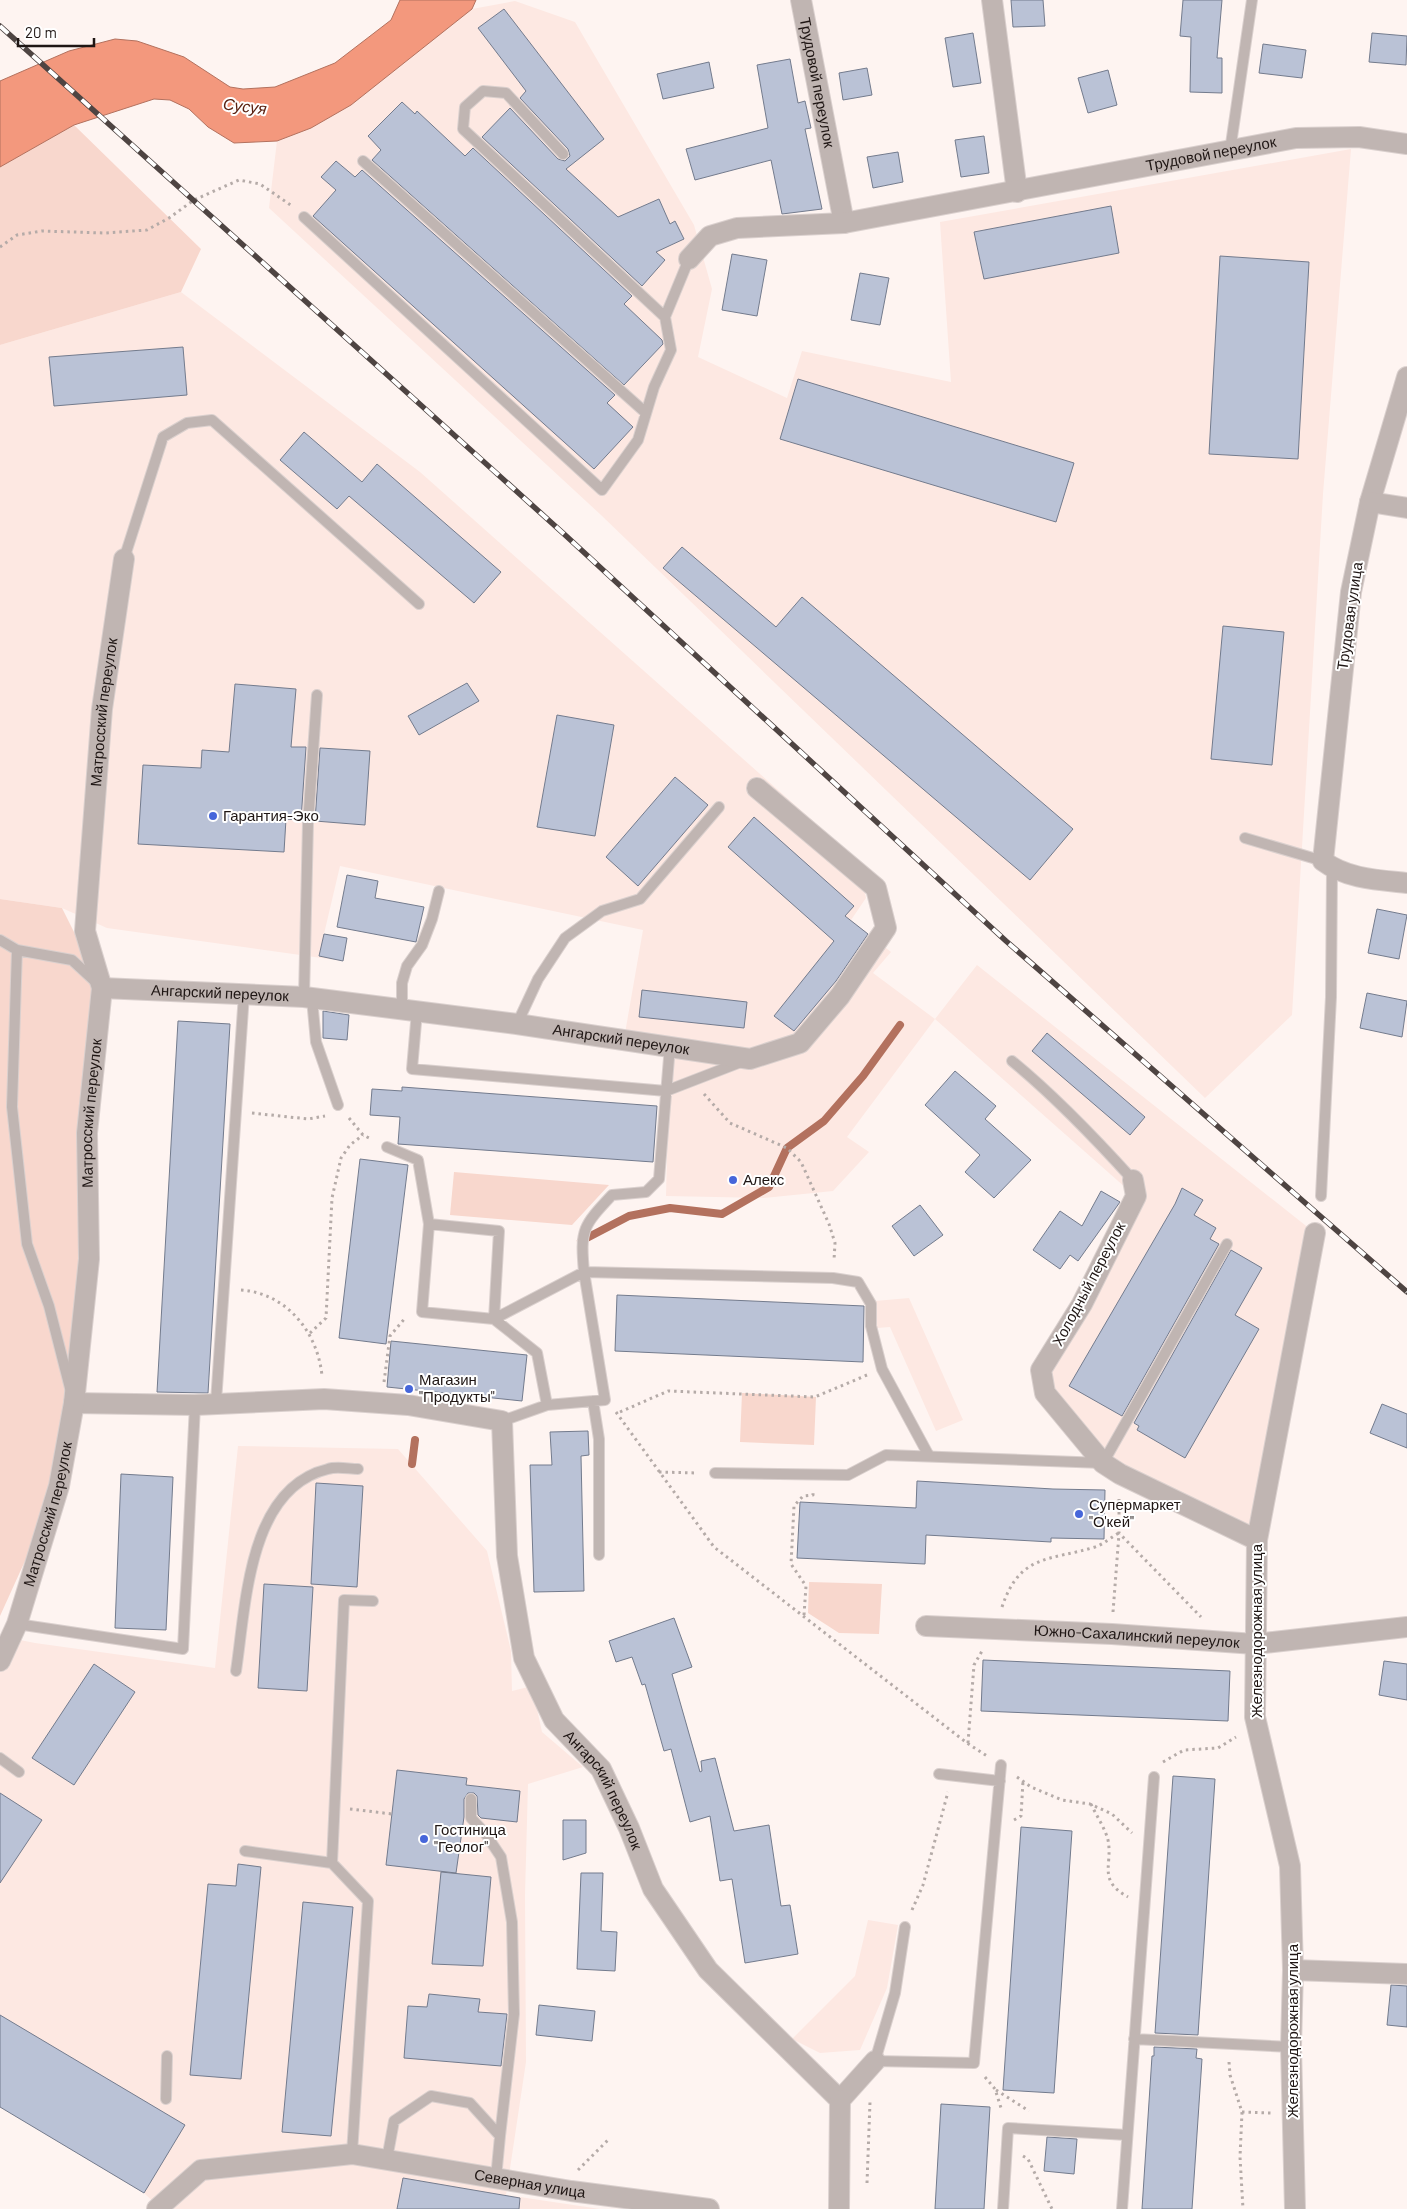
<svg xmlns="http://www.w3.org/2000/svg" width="1407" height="2209" font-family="Barlow,sans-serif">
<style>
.built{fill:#fde8e2}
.green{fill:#f8d7cd}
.water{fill:#f3987d;stroke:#b3715e}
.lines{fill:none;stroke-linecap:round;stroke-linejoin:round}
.stream{stroke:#b3715e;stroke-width:8}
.building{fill:#bac2d6;stroke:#737b8d}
.lane-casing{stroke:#dad0ce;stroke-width:12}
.street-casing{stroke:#dad0ce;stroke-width:22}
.path{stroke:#b5aba8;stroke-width:3;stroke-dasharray:2.5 4;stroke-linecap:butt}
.lane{stroke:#c0b5b2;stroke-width:10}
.street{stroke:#c0b5b2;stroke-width:20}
.rail-casing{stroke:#4e4442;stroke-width:5.5}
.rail{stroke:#fff;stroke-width:4;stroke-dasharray:11;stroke-linecap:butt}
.poi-dot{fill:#4666da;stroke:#fff;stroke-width:2}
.labels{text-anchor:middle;stroke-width:4;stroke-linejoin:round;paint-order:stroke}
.street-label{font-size:15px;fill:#1f1614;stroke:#fff}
.poi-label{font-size:15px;fill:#1f1614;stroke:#fff;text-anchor:start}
.water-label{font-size:16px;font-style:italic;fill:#5a2111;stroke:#fff}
</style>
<rect width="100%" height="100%" fill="#fef4f1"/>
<path class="built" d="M 515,1 L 575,22 L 694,225 L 712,289 L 698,357 L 787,398 L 802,351 L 951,382 L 940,222 L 1351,149 L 1323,494 L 1292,1015 L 1205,1098 L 601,515 L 269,208 L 277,141 L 311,128 L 351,105 L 472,9 Z
M 181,292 L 420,472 L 858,861 L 866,898 L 851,920 L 891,952 L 873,973 L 935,1019 L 977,965 L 1315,1233 L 1257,1540 L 1103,1463 L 1041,1370 L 1135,1196 L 935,1019 L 847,1137 L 869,1152 L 833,1191 L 764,1198 L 666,1196 L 670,1046 L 624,1039 L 643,930 L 340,866 L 324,934 L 347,938 L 343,961 L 107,928 L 62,908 L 0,899 L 0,345 Z
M 909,1298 L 963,1420 L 936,1431 L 890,1327 L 877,1328 L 875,1301 Z
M 238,1446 L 398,1449 L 487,1551 L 511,1651 L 512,1691 L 532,1686 L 542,1732 L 583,1767 L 528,1784 L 525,1895 L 526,2062 L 506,2195 L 600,2209 L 161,2209 L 144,2193 L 0,2107 L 0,1636 L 35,1643 L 215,1668 Z
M 868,1920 L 898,1925 L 887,1988 L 860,2050 L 820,2053 L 792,2039 L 855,1976 Z"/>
<path class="green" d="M 74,125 L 201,249 L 181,292 L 0,345 L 0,167 Z
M 0,899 L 62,908 L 102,988 L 89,1259 L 59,1486 L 0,1616 Z
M 454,1172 L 609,1185 L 572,1225 L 450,1215 Z
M 742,1393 L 816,1397 L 814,1445 L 740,1442 Z
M 809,1582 L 882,1584 L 879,1634 L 839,1633 L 808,1613 Z"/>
<path class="water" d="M 400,0 L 476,0 L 472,9 L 351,105 L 311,128 L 277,141 L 234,143 L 208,127 L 189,109 L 170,100 L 154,99 L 74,125 L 0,167 L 0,81 L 69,51 L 115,39 L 137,41 L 184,57 L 230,87 L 243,89 L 275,87 L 335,63 L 391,20 Z"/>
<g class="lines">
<path class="stream" d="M 581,1241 L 629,1216 L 670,1208 L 722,1214 L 769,1187 L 787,1148 L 824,1121 L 863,1076 L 900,1025
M 412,1464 L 415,1440"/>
</g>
<path class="building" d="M 1011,0 L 1043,0 L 1045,26 L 1013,27 Z
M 1183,0 L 1222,0 L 1217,58 L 1222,58 L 1222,93 L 1190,92 L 1191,37 L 1180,36 Z
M 504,9 L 604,139 L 566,169 L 618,217 L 659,199 L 670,224 L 675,221 L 684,239 L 656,252 L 665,260 L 642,286 L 482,137 L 510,108 L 558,159 L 565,161 L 570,156 L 568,149 L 520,98 L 526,91 L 478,28 Z
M 973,33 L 981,83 L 953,87 L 945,38 Z
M 1372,33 L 1407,36 L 1406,65 L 1369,62 Z
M 1263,44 L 1306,50 L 1302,78 L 1259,73 Z
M 790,59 L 798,103 L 805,101 L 811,128 L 805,129 L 822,209 L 782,214 L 771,160 L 695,180 L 686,149 L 768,128 L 757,65 Z
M 709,62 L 714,88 L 663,99 L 657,74 Z
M 867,68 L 872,95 L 843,100 L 839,73 Z
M 1108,70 L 1117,105 L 1088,113 L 1078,78 Z
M 402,102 L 415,114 L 417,111 L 465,156 L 473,148 L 632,296 L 624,304 L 662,340 L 663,344 L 624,385 L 372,160 L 381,150 L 368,136 Z
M 984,136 L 989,173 L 961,177 L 955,140 Z
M 898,152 L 903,182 L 873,188 L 867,157 Z
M 336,161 L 355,177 L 362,170 L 615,395 L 607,403 L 633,427 L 594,469 L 313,216 L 336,190 L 321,177 Z
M 1111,206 L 1119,253 L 984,279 L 974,232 Z
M 732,254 L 767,260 L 757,316 L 722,310 Z
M 1220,256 L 1309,262 L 1298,459 L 1209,454 Z
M 860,273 L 889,278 L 880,325 L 851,320 Z
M 183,347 L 187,395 L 54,406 L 49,357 Z
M 798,379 L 1074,463 L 1056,522 L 780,439 Z
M 304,432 L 362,482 L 377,464 L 501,572 L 474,603 L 349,496 L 337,509 L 280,460 Z
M 682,547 L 776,627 L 802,597 L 1073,829 L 1030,880 L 663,568 Z
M 1223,626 L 1284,632 L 1272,765 L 1211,759 Z
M 467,683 L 479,701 L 419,735 L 408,716 Z
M 235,684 L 296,689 L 291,747 L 306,747 L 301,820 L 286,819 L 284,852 L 138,844 L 143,765 L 201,768 L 202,750 L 229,752 Z
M 557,715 L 614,725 L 595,836 L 537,827 Z
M 320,748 L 370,751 L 365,825 L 315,821 Z
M 675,777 L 708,805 L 638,886 L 606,857 Z
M 754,817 L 854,906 L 845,916 L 868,934 L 836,981 L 794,1031 L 774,1016 L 834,941 L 728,847 Z
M 347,875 L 378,881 L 375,898 L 424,907 L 416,942 L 337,927 Z
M 1377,909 L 1407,915 L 1399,959 L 1368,953 Z
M 324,934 L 347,938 L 343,961 L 319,956 Z
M 642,990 L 747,1002 L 744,1028 L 639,1017 Z
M 1367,993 L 1407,1001 L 1402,1037 L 1360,1028 Z
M 323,1011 L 349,1015 L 347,1040 L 323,1038 Z
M 178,1021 L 230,1024 L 208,1393 L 157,1392 Z
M 1047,1033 L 1145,1117 L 1130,1135 L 1032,1051 Z
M 955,1071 L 996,1106 L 985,1119 L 1031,1160 L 994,1198 L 965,1172 L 980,1155 L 925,1105 Z
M 402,1087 L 657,1106 L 653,1162 L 398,1144 L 400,1117 L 370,1115 L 372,1089 L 402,1091 Z
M 360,1159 L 408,1165 L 386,1344 L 339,1338 Z
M 1182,1188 L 1203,1200 L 1194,1215 L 1216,1228 L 1210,1239 L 1219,1244 L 1122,1416 L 1069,1386 L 1175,1204 Z
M 1101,1191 L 1120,1202 L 1078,1261 L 1070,1255 L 1060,1269 L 1033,1250 L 1060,1211 L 1082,1226 Z
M 920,1205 L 943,1235 L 914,1256 L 892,1226 Z
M 1231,1250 L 1262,1268 L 1235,1315 L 1259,1329 L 1185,1458 L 1137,1430 L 1139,1426 L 1134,1423 Z
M 617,1295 L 864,1306 L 863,1362 L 615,1351 Z
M 391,1341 L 527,1355 L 522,1401 L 387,1387 Z
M 1382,1404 L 1407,1414 L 1407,1448 L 1370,1433 Z
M 588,1431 L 589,1455 L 581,1456 L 584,1591 L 534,1592 L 530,1465 L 552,1465 L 550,1432 Z
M 121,1474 L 173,1477 L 166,1630 L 115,1628 Z
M 917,1481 L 1053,1489 L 1105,1490 L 1104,1539 L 1051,1538 L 1051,1542 L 926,1535 L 925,1564 L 797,1558 L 800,1502 L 916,1508 Z
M 316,1483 L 363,1486 L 357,1587 L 311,1584 Z
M 264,1584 L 313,1587 L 307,1691 L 258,1688 Z
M 674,1618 L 692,1667 L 672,1674 L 700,1772 L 702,1771 L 701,1761 L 715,1758 L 734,1831 L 769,1825 L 781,1906 L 790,1905 L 798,1954 L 745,1963 L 732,1879 L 720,1881 L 710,1816 L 690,1822 L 671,1749 L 664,1751 L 645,1684 L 642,1685 L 632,1657 L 616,1662 L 609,1641 Z
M 983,1660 L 1230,1671 L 1228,1721 L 981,1711 Z
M 1384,1661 L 1407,1664 L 1407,1700 L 1379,1695 Z
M 94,1664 L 135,1692 L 74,1785 L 32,1758 Z
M 397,1770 L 467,1778 L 466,1785 L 520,1791 L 517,1822 L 481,1818 L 478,1815 L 477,1796 L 474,1793 L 468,1793 L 464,1799 L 464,1817 L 456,1873 L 386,1865 Z
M 1173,1776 L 1215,1779 L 1198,2035 L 1155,2033 Z
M 0,1793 L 42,1820 L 0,1883 Z
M 563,1820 L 586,1820 L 586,1853 L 563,1860 Z
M 1021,1827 L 1072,1831 L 1054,2093 L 1003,2090 Z
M 238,1864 L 261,1867 L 241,2079 L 190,2075 L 208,1884 L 236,1886 Z
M 441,1872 L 491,1877 L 483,1966 L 432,1964 Z
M 581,1873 L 603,1873 L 601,1931 L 617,1932 L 615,1971 L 577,1969 Z
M 303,1902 L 353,1907 L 331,2136 L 282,2132 Z
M 1391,1985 L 1407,1986 L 1407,2027 L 1387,2025 Z
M 429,1994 L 480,1999 L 478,2012 L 507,2014 L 501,2066 L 404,2058 L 408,2006 L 427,2007 Z
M 539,2005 L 595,2011 L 592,2041 L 536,2035 Z
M 0,2015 L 185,2125 L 144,2193 L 0,2107 Z
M 1154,2047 L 1197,2049 L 1196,2058 L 1202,2059 L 1192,2209 L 1142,2209 L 1152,2056 L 1154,2056 Z
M 941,2104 L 990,2107 L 984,2209 L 935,2209 Z
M 1047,2137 L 1077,2139 L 1074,2174 L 1044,2171 Z
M 403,2178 L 520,2198 L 519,2209 L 397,2209 Z"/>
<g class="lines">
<g class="lane-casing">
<path id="lane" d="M 1230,151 L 1252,0
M 563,154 L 506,93 L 483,91 L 465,107 L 463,129 L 665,317
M 363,161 L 646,413
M 304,217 L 602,490 L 638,440 L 654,387 L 671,350 L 665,317 L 689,259
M 124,559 L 163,437 L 187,423 L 212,420 L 419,604
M 1245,838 L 1323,861
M 0,940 L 17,950
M 304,997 L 308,823 L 317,695
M 312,999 L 316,1042 L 338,1105
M 402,1009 L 402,983 L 407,966 L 422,945 L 432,919 L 439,891
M 417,1011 L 412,1069 L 666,1091 L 741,1062
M 517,1024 L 538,979 L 565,938 L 602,911 L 640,899 L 719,807
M 1012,1061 C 1056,1097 1095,1138 1133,1180
M 387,1147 L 418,1160 L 429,1224 L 422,1312 L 494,1319 L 584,1272 C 580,1229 583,1226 612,1195 L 646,1192 L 659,1179 L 670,1046
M 1321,1196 L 1331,997 L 1332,869
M 429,1224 L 499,1231 L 494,1319 L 537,1353 L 547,1405
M 70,1388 L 49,1306 L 27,1244 L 12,1107 L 17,950 L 72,960 L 98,984
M 593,1401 L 599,1439 L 599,1555
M 216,1402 L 244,994
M 502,1421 L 547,1405 L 605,1400 L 584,1272 L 833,1278 L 858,1282 L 871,1304 L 871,1326 L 882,1369 L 929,1456
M 715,1473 L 848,1475 L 886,1455 L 1103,1463 L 1227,1244
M 17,1624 L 183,1649 L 195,1405
M 236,1671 C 246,1605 248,1488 328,1469 C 337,1466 349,1469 358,1469
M 0,1758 L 19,1772
M 939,1774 L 1000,1781
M 471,1799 L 471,1818 L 485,1833 L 501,1857 L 512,1922 L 514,2014 L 500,2136
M 245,1851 L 332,1863
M 905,1927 L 895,1993 L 875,2061 L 974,2063 L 1001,1765
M 1134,2039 L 1291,2047
M 166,2099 L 167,2056
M 352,2154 L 368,1901 L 332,1863 L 344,1600 L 373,1601
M 387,2159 L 394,2121 L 431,2096 L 470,2103 L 500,2136 L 496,2178
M 1003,2209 L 1008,2128 L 1127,2135
M 1122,2209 L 1154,1777"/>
</g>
<g class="street-casing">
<g id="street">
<path id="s1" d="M 801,0 L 844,223"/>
<path d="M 992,0 L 1017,192"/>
<path id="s2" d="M 689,259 L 710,236 L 737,228 L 844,223 L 1296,138 L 1359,137 L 1407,144"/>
<path d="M 1407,377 L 1370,502 L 1351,592 L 1323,861 C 1347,879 1378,880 1407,883"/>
<path d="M 1370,502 L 1407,508"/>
<path id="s3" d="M 102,988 L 304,997 L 517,1024 L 750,1059 L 800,1043 L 840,996 L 886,928 L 876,888 L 757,788"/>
<path d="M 1133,1180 L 1136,1196 L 1082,1304 L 1041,1370 L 1045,1393 L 1103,1463 L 1120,1474 L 1257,1540"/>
<path id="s4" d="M 74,1403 L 195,1405 L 324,1399 L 408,1405 L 502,1421 L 507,1556 L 524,1658 L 554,1720 L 601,1769 L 629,1828 L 653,1889 L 708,1970 L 840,2100"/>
<path id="s5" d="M 926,1626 L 1112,1634 L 1255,1644 L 1407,1627"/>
<path id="s6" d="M 0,1661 L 17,1624 L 59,1486 L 74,1403 L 89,1259 L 87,1133 L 102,988 L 85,931 L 102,709 L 124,559"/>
<path d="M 1293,1970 L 1407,1974"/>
<path d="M 840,2100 L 875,2061"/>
<path id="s7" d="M 157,2209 L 201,2170 L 352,2154 L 571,2191 L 709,2209"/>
<path d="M 839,2209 L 840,2100"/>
<path d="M 1295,2209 L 1291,2047 L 1293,1970 L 1290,1866 L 1255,1717 L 1257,1540 L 1315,1233"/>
</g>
</g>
<path class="path" d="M 0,247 L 17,235 L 42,231 L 105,233 L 147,230 L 169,218 L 194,200 L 239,180 L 260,184 L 292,206
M 704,1094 L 730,1123 L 787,1148 L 801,1162 L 829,1224 L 835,1243 L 834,1260
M 252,1113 L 308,1119 L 325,1116
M 349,1118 L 363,1135 L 371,1139
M 241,1290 C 287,1293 318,1333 322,1376
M 310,1333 L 326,1318 L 332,1198 L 341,1158 L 350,1145 L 363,1135
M 384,1382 L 390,1336 L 406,1317
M 616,1412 L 714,1547 L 967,1743 L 987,1756
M 620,1412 L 668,1391 L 815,1397 L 867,1375
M 659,1472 L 697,1473
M 1119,1499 L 1119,1533 L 1201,1617
M 1002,1607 C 1020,1553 1050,1561 1095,1547 C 1104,1544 1111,1537 1119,1533
M 1113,1612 L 1119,1534
M 804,1615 L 806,1586 L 791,1564 L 794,1506 L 803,1496 L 813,1495 L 813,1492
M 968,1743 L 974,1665 L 982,1651
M 1163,1762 L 1184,1750 L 1218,1748 L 1236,1737
M 1017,1777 L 1031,1787 L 1062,1800 L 1090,1804 L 1112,1814 L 1132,1833
M 1091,1804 C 1096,1815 1105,1828 1108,1840 C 1113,1865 1097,1880 1128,1897
M 350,1809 L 392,1814
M 1014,1820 L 1021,1816 L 1023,1781
M 912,1910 L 923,1885 L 948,1792
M 1229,2062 L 1230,2075 L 1242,2112 L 1240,2157 L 1243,2209
M 985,2077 L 995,2089 L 1002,2111
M 996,2090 L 1029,2111
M 1242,2112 L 1271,2113
M 1023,2156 L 1028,2159 L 1052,2209
M 578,2170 L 610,2138
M 867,2183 L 870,2102"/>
<use href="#lane" class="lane"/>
<use href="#street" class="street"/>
<g class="rail-casing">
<path id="rail" d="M 0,26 L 564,534 L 1006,941 L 1407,1292"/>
</g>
<use href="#rail" class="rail"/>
</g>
<g class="poi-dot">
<circle cx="213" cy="816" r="5"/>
<circle cx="733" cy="1180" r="5"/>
<circle cx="409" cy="1389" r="5"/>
<circle cx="1079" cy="1514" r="5"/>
<circle cx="424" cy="1839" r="5"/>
</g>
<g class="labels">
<g class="street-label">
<text dy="5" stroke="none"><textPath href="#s1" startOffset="84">Трудовой переулок</textPath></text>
<text dy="5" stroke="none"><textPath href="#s2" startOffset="540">Трудовой переулок</textPath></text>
<text transform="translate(1350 616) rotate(-82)" y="5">Трудовая улица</text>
<text dy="5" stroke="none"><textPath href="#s6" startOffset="965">Матросский переулок</textPath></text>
<text dy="5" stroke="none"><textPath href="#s3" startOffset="118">Ангарский переулок</textPath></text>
<text dy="5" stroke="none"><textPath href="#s3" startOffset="522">Ангарский переулок</textPath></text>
<text dy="5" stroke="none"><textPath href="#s6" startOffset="560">Матросский переулок</textPath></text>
<text transform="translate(1089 1284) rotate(-62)" y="5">Холодный переулок</text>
<text dy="5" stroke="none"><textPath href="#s6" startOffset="155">Матросский переулок</textPath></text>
<text transform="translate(1257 1631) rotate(-90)" y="5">Железнодорожная улица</text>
<text dy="5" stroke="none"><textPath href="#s5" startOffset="211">Южно-Сахалинский переулок</textPath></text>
<text dy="5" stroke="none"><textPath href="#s4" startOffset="824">Ангарский переулок</textPath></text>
<text transform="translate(1293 2031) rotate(-90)" y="5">Железнодорожная улица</text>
<text dy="5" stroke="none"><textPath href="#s7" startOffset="391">Северная улица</textPath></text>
</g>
<g class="poi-label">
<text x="223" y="821">Гарантия-Эко</text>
<text x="743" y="1185">Алекс</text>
<text x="419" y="1385">Магазин<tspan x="419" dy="17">"Продукты"</tspan></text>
<text x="1089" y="1510">Супермаркет<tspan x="1089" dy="17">"О'кей"</tspan></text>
<text x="434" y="1835">Гостиница<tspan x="434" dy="17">"Геолог"</tspan></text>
</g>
<g class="water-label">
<text transform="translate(245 106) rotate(7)" y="6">Сусуя</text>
</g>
</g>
<path d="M18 38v8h76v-8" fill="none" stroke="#1f1614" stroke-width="2.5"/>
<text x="25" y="38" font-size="15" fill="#1f1614" stroke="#ffffff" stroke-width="4" paint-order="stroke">20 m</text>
</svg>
